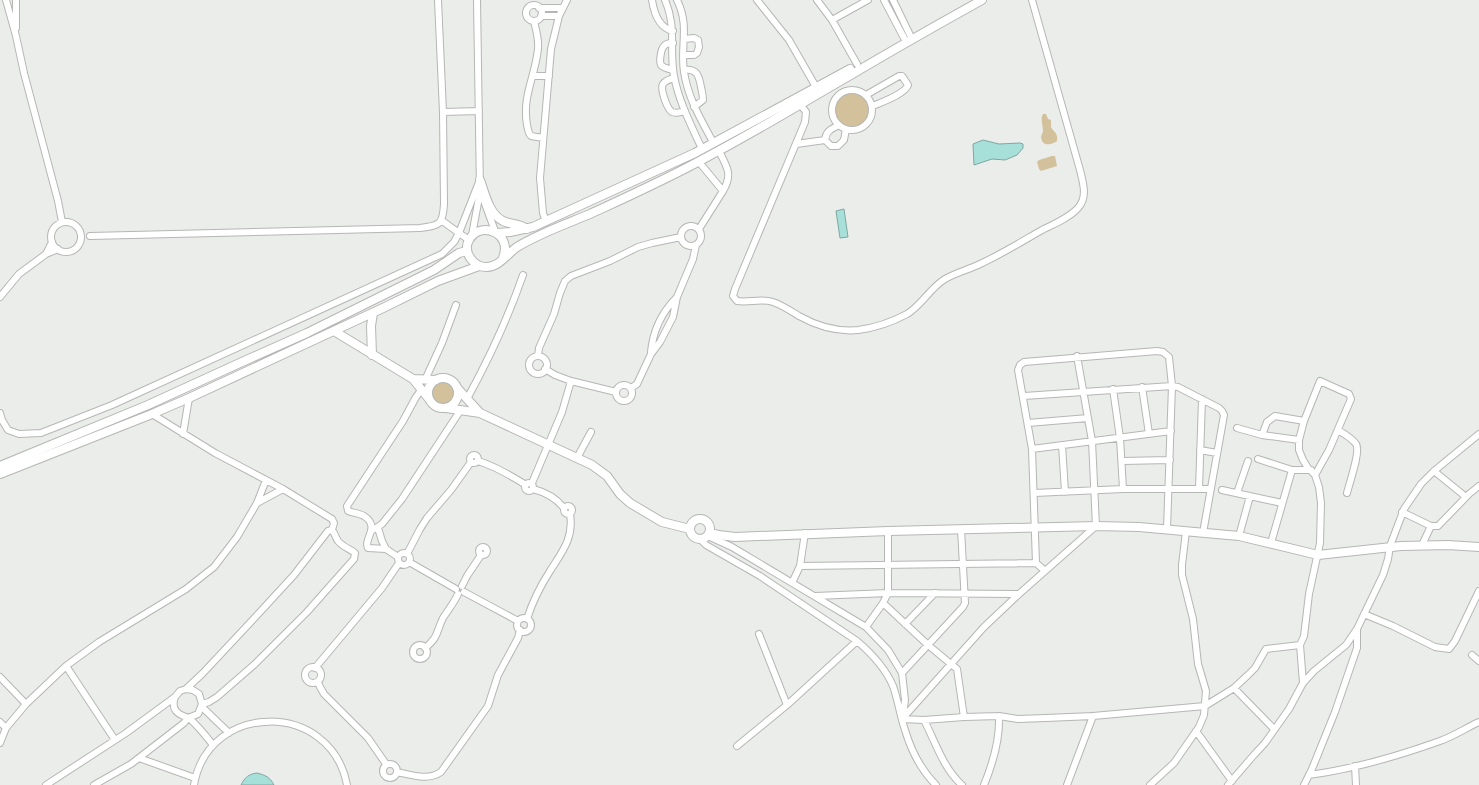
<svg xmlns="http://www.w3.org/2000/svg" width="1479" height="785" font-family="Merriweather,serif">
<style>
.green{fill:#d3c19c}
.water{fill:#a7e0d9;stroke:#7fa7a2}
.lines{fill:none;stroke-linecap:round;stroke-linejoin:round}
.street-casing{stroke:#b5b7b4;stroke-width:8}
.secondary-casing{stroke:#b5b7b4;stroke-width:10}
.street{stroke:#fff;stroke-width:6}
.secondary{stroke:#fff;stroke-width:8}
</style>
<rect width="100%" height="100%" fill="#ebedea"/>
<path class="green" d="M835 110a18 18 0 1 1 36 0a18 18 0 1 1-36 0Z
M 1043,114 L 1046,114 L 1048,119 L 1051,120 C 1051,122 1051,125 1051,127 C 1054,133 1058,132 1057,141 C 1052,145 1042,147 1041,137 C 1041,135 1043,133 1043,131 C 1043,125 1040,119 1043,114 Z
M 1052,156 L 1055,156 L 1057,166 L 1041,171 L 1039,169 L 1037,162 L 1039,160 Z
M432 393a11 11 0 1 1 22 0a11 11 0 1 1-22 0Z"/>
<path class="water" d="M 983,140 L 999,144 L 1020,143 L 1023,144 L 1023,148 L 1017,155 L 1005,160 L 992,159 L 974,165 L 973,144 Z
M 844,209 L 848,237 L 840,238 L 836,211 Z
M 257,773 C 265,775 270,777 274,785 L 241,785 C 245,777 249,774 257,773 Z"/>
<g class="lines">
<g class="street-casing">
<path id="street" d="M 6,0 L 16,36 L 24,73 L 58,201 L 62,222
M 16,0 L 16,28
M 652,0 C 654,13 659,28 673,31
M 665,0 C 677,28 669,49 674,76 C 679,102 691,125 702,149
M 677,0 C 690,26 680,46 684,72 C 688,98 701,120 713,142
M 757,0 L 789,40 L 816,87
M 817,0 L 832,20 L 857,64
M 884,0 L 904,38
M 893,0 L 910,35
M526 13a8 8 0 1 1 16 0a8 8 0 1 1-16 0Z
M 539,8 L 562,8
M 541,16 L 559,16
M 832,20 L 868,0
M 534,21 C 536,30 539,39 538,49 C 535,77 522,96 527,125 C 528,129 528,133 531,136 L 543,138
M 673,43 C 670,43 666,43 664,46 C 661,49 659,61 661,65 C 663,68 670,69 673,70
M 684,55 L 694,55 L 697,53 L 699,47 L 698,40 L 694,38 L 684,39
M 684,70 C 697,68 699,76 701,87 C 702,92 703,95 703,100 L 694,107
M 533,76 L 549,76
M 674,78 C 671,79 666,80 663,84 C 660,89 667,109 672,112 C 676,114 681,112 685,111
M832 110a20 20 0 1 1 40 0a20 20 0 1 1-40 0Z
M 866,95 L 899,76 L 902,76 L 908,85 C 905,94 882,102 873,106
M 800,104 L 806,112 L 805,122 L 735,289 L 733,296 L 737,301 C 749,303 761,298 773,302 C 782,305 791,311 799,316 C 817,326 837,332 858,330 C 874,328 892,322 907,314 C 922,305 930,288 945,279 C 955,273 967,270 978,265 C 1000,255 1021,242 1042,230 C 1054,224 1069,218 1078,208 C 1088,197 1083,183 1080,170 L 1032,0
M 443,112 L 479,111
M 825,140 C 826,131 831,129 839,125
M 796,144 L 825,140 L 831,146 L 838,146 L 844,140 L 846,129
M 699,162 L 723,191 C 733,174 727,167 719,151
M 484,201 L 495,231
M 441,220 L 459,233 L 479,182
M 546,221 L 543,213 L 540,178 L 551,49 L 559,16 L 567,0
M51 237a15 15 0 1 1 30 0a15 15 0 1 1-30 0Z
M681 236a10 10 0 1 1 20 0a10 10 0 1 1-20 0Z
M 699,229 L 723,191
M 472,235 L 480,192 L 477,0
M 90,236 L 420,228 C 440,226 443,224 444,204 L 443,112 L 438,0
M 52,242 L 46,254 L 58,249
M 0,297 L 19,274 L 46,254
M 651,352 C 653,330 661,313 677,297
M 538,356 L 539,348 L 554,314 L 560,293 L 565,281 L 571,276 L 610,261 L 638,247 L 652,243 L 681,237
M529 365a9 9 0 1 1 18 0a9 9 0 1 1-18 0Z
M 545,369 L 555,375 L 571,381 L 616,392
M 425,380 L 442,343 L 456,305
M616 393a8 8 0 1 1 16 0a8 8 0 1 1-16 0Z
M 1142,387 L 1149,434
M 631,388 L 637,384 L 651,354 L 660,342 L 673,317 L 677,297 L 693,259 L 696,245
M 1113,389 L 1120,438 L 1123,489
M 1024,396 L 1172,386 L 1178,387 L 1219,408 L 1222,411 L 1224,415 L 1203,533
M 467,399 C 489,359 508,318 523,275
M 0,413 L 2,420 L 8,430 L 19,434 L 41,433 L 112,405 L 442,254 L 454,242 L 459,233 L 469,240
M 1028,423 L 1088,418
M 1237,428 L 1262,435 L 1299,440
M 1338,430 C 1344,434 1352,438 1356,444 C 1361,451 1349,484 1347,493
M 183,434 L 189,398
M 1262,435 L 1267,422 L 1275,416 L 1304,421
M 1062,445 L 1065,492
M 1032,449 L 1171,431
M 1200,450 L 1217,453
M470 459a4 4 0 1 1 8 0a4 4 0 1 1-8 0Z
M 577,458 L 591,432
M 1258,459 L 1292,470
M 478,461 C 495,466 510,475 526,485
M 1122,461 L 1170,460
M 1434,471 L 1466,497
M525 487a4 4 0 1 1 8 0a4 4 0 1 1-8 0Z
M 532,483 L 562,412 L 571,381
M 533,489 C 545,492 556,498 564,508
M 1199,489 L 1202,399
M 1222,490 L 1282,503
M 1034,493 L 1123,489 L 1211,489
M 1237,493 L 1248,461
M 257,503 L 283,489
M564 510a4 4 0 1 1 8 0a4 4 0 1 1-8 0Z
M 1402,512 L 1431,526
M 378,528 L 382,541 L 386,549
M 371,531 L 382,524 L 402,499 L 460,411
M 708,536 L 732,547 L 866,627 L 888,650 L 902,673 L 905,700 L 903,715
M 1239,536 L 1250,496
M 700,539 L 706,545 L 760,576 L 857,641 C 871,653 885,667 893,686 C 898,700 900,715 905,730 C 911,750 921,770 936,785
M 1271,543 L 1292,470 L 1311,470
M 1422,545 L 1431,526 L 1438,526 L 1469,494 L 1479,486
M479 551a4 4 0 1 1 8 0a4 4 0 1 1-8 0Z
M398 559a6 6 0 1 1 12 0a6 6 0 1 1-12 0Z
M 407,554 L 420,529 L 427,518 L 451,490 L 471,462
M 398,557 L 386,549 L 368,548 C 363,539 381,527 364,516 C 359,513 353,513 348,511 L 347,506 L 403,421 L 416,397 L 422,389
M 409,562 L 456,589
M 800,566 L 1036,563
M 1044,570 L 1036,563 L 1032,449 L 1018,370 L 1020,365 L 1024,362 L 1157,351 L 1163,352 L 1169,357 L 1172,386 L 1167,529
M 792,583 L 800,566 L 805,533
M 462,586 L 467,576 L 481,555
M 464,592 L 518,621
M 815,596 L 888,593 L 1019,594
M 883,603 L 928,645 L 957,669 L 964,717
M 1364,614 L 1393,626 L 1435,647 L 1449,649 L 1455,641 L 1479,591
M517 625a7 7 0 1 1 14 0a7 7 0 1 1-14 0Z
M 527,619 C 532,603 541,585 550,571 C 562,552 574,538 570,514
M 905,624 L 935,593
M 866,627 L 883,603 L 888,593 L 888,531
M 759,634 L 787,705
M413 652a7 7 0 1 1 14 0a7 7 0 1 1-14 0Z
M 425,648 C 439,637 436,632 443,618 C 448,610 454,603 458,594
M 1472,655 L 1479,661
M 66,666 L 115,740
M305 675a8 8 0 1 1 16 0a8 8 0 1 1-16 0Z
M 315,668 L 382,588 L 399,563
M 902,673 L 963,607 L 965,603 L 961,529
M 0,677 L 26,704
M 318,682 L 320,687 L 324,694 L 368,738 L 386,764
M 1303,683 L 1300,645 L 1304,636 L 1309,594 L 1320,543 L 1321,503 L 1319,487 L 1315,475 L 1308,468 L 1303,460 L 1299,450 L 1299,440 L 1304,421 L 1320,381 L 1349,394 L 1351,399 L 1329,450 L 1315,475
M 1234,688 L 1274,729
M 175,697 C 173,702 173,707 176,711 C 180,716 185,716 190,719 C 199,727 206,736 213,745
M 202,704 L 209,702 L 217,697 L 255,664 L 307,612 L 354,559 L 355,553 C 350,549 343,547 338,541 C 335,537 335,533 332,530
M 202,707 L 229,733
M 902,719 L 984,627 L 1019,594 L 1096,526 L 1092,441 L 1077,356
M 902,719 L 924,720 L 964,717 L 999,716 L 1018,719 L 1046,718 L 1093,716 L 1205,706 L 1234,688 L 1248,675 L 1255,668 L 1266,649 L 1300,645
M 924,720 C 935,741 943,768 962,785
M 0,722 L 6,728
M 1196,731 L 1232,781
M 0,743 L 6,728 L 26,704 L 66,666 L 99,642 L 186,589 L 214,567 L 237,537 L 257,503 L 266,480
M 737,746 L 787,705 L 857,641
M 139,758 L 195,778
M383 771a7 7 0 1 1 14 0a7 7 0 1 1-14 0Z
M 1355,766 L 1356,785
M 397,772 C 412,775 428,781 441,772 L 488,706 L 498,675 L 518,638 L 520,630
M 1309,775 C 1354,769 1398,756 1440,741 C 1454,736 1466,728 1479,722
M 46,785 L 126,733 L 175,697 L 180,691 L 186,689 L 203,673 L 260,612 L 294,575 L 328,531 L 332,530 L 334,523 L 332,519 L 283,489 L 215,453 L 152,414
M 94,785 L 131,764 L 184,723 L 188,718 L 198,714 L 202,704 L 199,694 L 193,690 L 186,689
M 194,785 C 208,701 331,700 347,785
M 984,785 C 993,763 1000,740 999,716
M 1067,785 L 1093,716
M 1150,785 L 1174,763 L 1199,727 L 1204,715 L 1206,691 L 1198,664 L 1193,619 L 1182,575 L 1182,565 L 1186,531
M 1228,785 L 1253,756 L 1265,743 L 1289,709 L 1303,683 L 1314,671 L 1346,645 L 1357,629
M 1304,785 L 1312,769 L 1335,712 L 1357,648 L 1357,629 L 1383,575 L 1388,559 L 1390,546 L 1404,509 L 1421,484 L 1434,471 L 1479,434"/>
</g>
<g class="secondary-casing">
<path id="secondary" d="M 480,180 C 485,194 489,214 503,221 C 512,225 519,223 527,229
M 497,233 L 510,232 L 533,227 L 695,153 L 850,69
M 503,258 C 504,255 505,251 505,248 C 504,229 478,223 469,240 C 462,252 474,268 487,267 C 499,267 508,253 517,247 C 540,233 566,224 590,214 C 629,196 669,178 707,157 C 755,132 802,103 849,76 C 893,50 937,25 982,0
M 334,331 L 413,379 L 429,399
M 372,355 L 371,326 L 373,313
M428 393a15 15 0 1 1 30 0a15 15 0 1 1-30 0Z
M 413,379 L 436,380
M 458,389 L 480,413
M 446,408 L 480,413 L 592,465 L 607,476 L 620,494 L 630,503 L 662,522 L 690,529
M 0,466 L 148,405 L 242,362 L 307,333 L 434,270 L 459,253 L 467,251
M 0,474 L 152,414 L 189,398 L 383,308 L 438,281 L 479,266
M690 529a10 10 0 1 1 20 0a10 10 0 1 1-20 0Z
M 709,533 L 719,535 L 735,537 L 888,531 L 1096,526 L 1139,527 L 1239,536 L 1318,555 L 1401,546 L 1448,545 L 1479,547"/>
</g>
<use href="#street" class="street"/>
<use href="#secondary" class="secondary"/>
</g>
</svg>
